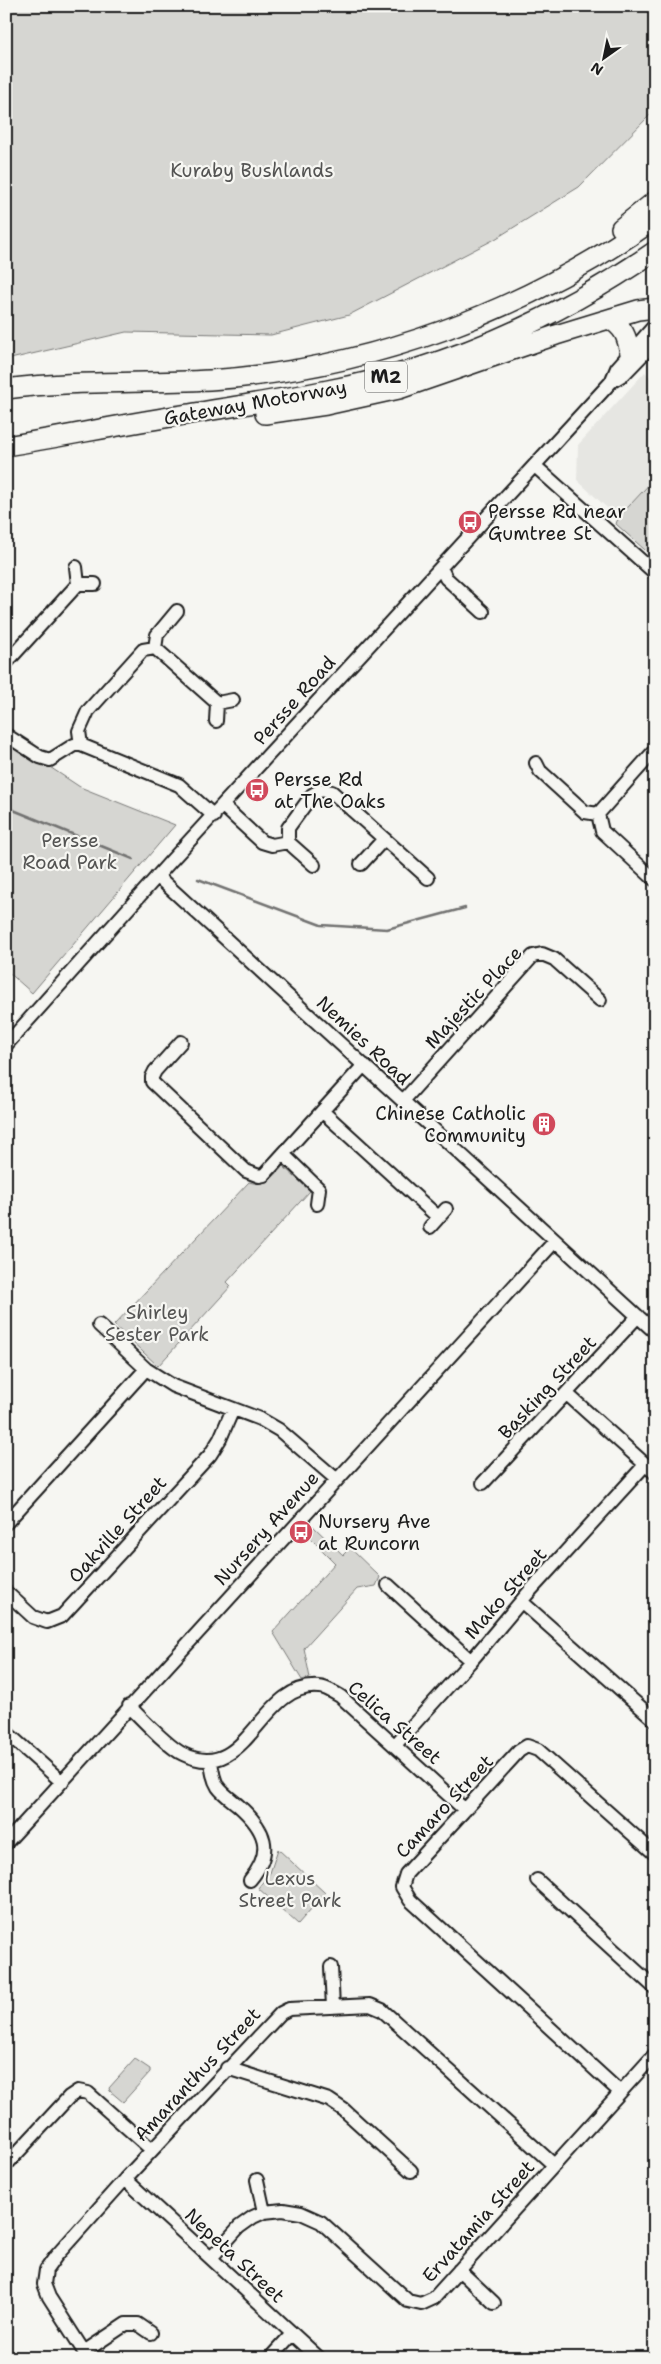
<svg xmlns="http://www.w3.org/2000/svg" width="661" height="2364" font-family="'Shantell Sans',sans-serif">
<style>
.built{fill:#e6e6e2}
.green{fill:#d6d6d2;stroke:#797977}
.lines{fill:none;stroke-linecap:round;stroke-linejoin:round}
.stream{stroke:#727271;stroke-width:2.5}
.minor-casing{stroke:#1c1c1c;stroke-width:16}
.highway-casing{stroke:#1c1c1c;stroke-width:22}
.minor{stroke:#f6f6f2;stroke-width:12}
.highway{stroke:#f6f6f2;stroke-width:19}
.labels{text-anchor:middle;stroke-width:4.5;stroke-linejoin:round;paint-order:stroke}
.shield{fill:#f6f6f2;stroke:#5d5d5c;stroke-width:1}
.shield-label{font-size:18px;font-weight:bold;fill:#1c1c1c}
.park-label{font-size:19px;fill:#545453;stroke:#f6f6f2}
.street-label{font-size:19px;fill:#1c1c1c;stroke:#f6f6f2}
.poi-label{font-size:19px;fill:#1c1c1c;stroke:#f6f6f2;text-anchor:start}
</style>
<rect width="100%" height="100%" fill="#f6f6f2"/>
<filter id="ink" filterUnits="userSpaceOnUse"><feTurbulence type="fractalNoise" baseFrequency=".02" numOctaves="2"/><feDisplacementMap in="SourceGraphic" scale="10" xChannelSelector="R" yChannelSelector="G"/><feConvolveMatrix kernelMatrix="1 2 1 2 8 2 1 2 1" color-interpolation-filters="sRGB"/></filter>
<g filter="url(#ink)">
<path class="built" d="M 645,372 L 655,382 L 655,478 L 618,518 L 577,480 L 578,445 Z"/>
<path class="green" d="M 6,6 L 655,6 L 655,110 L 579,187 L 495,239 L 349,315 L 271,335 L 126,332 L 6,360 Z
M 655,478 L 655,559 L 616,524 L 618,518 Z
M 6,738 L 80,787 L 175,825 L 32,993 L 6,970 Z
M 283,1166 L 310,1191 L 227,1282 L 231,1286 L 158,1366 L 114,1325 L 249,1182 C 266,1187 273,1178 283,1166 Z
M 313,1526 L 343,1555 L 350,1548 L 380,1577 L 376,1586 L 357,1589 L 304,1648 L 310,1678 L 302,1680 L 273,1632 L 335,1563 L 306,1534 Z
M 278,1849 L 325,1893 L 298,1924 L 258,1888 L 270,1873 Z
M 135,2059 L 150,2069 L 150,2072 L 123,2102 L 110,2091 L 109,2088 Z"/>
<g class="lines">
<path class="stream" d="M 6,807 L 133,859
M 198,879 L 321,925 L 387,929 L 465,908"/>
<g class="minor-casing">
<path id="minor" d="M 611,382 L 617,368 L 655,325
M 535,466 L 655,573
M 76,567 L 78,584 L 95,584
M 441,568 L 446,578 L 483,612
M 155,648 L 157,635 L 177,611
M 6,663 L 78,584
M 216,721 L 217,703 L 233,700
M 6,735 L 40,757 L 50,760 L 74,745 L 81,745 L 179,785 L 214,816
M 81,745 L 79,731 L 88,711 L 143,650 L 155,648 L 217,703
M 655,750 L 598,814 L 602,831 L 655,880
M 536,763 L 540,771 L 585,812 L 598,814
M 223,806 L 262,842 L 272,845 L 288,842
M 361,864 L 384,839
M 314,865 L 288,842 L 288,828 L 312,795 L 321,790 L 332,792 L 428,878
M 157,876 L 655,1332
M 181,1042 L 155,1071 L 152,1077 L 152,1082 L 246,1171 L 259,1176 L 264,1175 L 364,1065
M 6,1045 L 170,862 L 611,382 L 624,374 L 655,342
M 403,1101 L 533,956 L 542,954 L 554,959 L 600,1000
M 322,1111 L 438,1217
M 283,1154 L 319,1189 L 317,1204
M 430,1227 L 446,1209
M 99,1325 L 146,1369 L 173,1386 L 260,1419 L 279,1430 L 336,1479
M 567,1394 L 655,1473
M 483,1483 L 638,1316
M 6,1523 L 146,1369
M 388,1585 L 471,1661
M 6,1592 L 33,1617 L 47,1622 L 62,1616 L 210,1455 L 220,1439 L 233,1409
M 522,1602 L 655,1720
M 129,1706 C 142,1719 168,1747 183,1754 C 249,1786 259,1682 319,1687 C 326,1687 334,1693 340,1696 L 465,1810
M 6,1732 L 62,1782
M 395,1745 L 471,1661 L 529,1592 L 645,1465
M 211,1761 C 212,1770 213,1779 218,1787 C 223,1794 232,1800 238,1805 C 265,1829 275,1850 250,1880
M 6,1843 L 555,1241
M 537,1880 L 655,1988
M 331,1967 L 333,2007
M 227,2068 L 329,2100 L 344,2110 L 411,2171
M 620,2092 L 410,1900 L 402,1887 L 406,1874 L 519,1751 L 527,1746 L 538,1750 L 655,1854
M 6,2165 L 69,2097 L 78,2091 L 88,2093 L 152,2150
M 125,2179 L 319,2358
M 257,2180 L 264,2212
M 211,2258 L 239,2227 L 253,2217 L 264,2212 L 283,2210 L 301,2213 L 321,2222 L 408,2301 L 421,2304 L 434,2298 L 655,2054
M 459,2270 L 494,2303
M 84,2352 L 126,2324 L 138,2324 L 151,2333
M 88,2358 L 49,2297 L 44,2284 L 46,2270 L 56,2256 L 125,2179 L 281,2013 L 289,2009 L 370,2005 L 382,2010 L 554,2165
M 270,2358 L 292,2334"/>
</g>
<g class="highway-casing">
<path id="highway" d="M 621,228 L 655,201
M 609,319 C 624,327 627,337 630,353
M 6,389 C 74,380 142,384 210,380 C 370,369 524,312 655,219
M 265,414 L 326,405 L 399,389 L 556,335 L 638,310 L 655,308
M 6,446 C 67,436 128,423 189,414 C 265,401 341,391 415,369 C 500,343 581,302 655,251"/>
</g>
<use href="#minor" class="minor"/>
<use href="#highway" class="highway"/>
</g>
</g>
<defs>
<g id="bus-disc" transform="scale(1.25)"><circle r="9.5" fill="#d1495b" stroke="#f6f6f2"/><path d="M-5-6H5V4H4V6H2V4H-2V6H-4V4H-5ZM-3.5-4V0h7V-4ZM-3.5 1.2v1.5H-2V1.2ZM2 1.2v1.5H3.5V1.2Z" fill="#fff"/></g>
<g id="building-disc" transform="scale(1.25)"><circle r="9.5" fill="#d1495b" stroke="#f6f6f2"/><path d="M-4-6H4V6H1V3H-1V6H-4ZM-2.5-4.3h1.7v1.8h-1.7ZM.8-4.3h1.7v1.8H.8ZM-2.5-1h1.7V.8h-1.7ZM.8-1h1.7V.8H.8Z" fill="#fff"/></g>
</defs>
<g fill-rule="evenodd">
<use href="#bus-disc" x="470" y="522"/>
<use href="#bus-disc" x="257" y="790"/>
<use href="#building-disc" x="544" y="1124"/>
<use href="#bus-disc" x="301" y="1532"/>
</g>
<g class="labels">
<rect class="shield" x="365" y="361.5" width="42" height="31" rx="4"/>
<g class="shield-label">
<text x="386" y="383">M2</text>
</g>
<g class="park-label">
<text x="252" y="177">Kuraby Bushlands</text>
<text x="70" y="847">Persse<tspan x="70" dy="22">Road Park</tspan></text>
<text x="157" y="1319">Shirley<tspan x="157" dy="22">Sester Park</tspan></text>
<text x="290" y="1885">Lexus<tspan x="290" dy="22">Street Park</tspan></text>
</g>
<g class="street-label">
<text transform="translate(255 402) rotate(-10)" y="7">Gateway Motorway</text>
<text transform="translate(294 700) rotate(-48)" y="7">Persse Road</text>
<text transform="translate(473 997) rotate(-47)" y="7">Majestic Place</text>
<text transform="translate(364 1040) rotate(43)" y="7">Nemies Road</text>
<text transform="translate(547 1387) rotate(-47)" y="7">Basking Street</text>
<text transform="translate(266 1528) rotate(-48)" y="7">Nursery Avenue</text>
<text transform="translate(117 1529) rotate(-48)" y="7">Oakville Street</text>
<text transform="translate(505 1593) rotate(-49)" y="7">Mako Street</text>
<text transform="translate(395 1722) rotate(41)" y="7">Celica Street</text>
<text transform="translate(444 1806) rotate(-47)" y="7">Camaro Street</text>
<text transform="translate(197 2074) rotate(-47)" y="7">Amaranthus Street</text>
<text transform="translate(478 2221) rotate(-48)" y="7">Ervatamia Street</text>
<text transform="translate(235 2255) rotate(43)" y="7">Nepeta Street</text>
</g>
<g class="poi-label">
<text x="488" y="518">Persse Rd near<tspan x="488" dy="22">Gumtree St</tspan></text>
<text x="274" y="786">Persse Rd<tspan x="274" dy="22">at The Oaks</tspan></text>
<text x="526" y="1120" text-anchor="end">Chinese Catholic<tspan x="526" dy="22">Community</tspan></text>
<text x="318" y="1528">Nursery Ave<tspan x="318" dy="22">at Runcorn</tspan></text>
</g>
</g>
<rect width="661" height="2364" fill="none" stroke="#f6f6f2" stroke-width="25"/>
<rect x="12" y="12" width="636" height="2339" fill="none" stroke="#1c1c1c" stroke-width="2" filter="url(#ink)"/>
<g transform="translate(604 58) rotate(213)" stroke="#f6f6f2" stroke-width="4" paint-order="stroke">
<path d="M0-4L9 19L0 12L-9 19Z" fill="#1c1c1c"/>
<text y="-8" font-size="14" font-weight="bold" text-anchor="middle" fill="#1c1c1c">N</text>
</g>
</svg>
